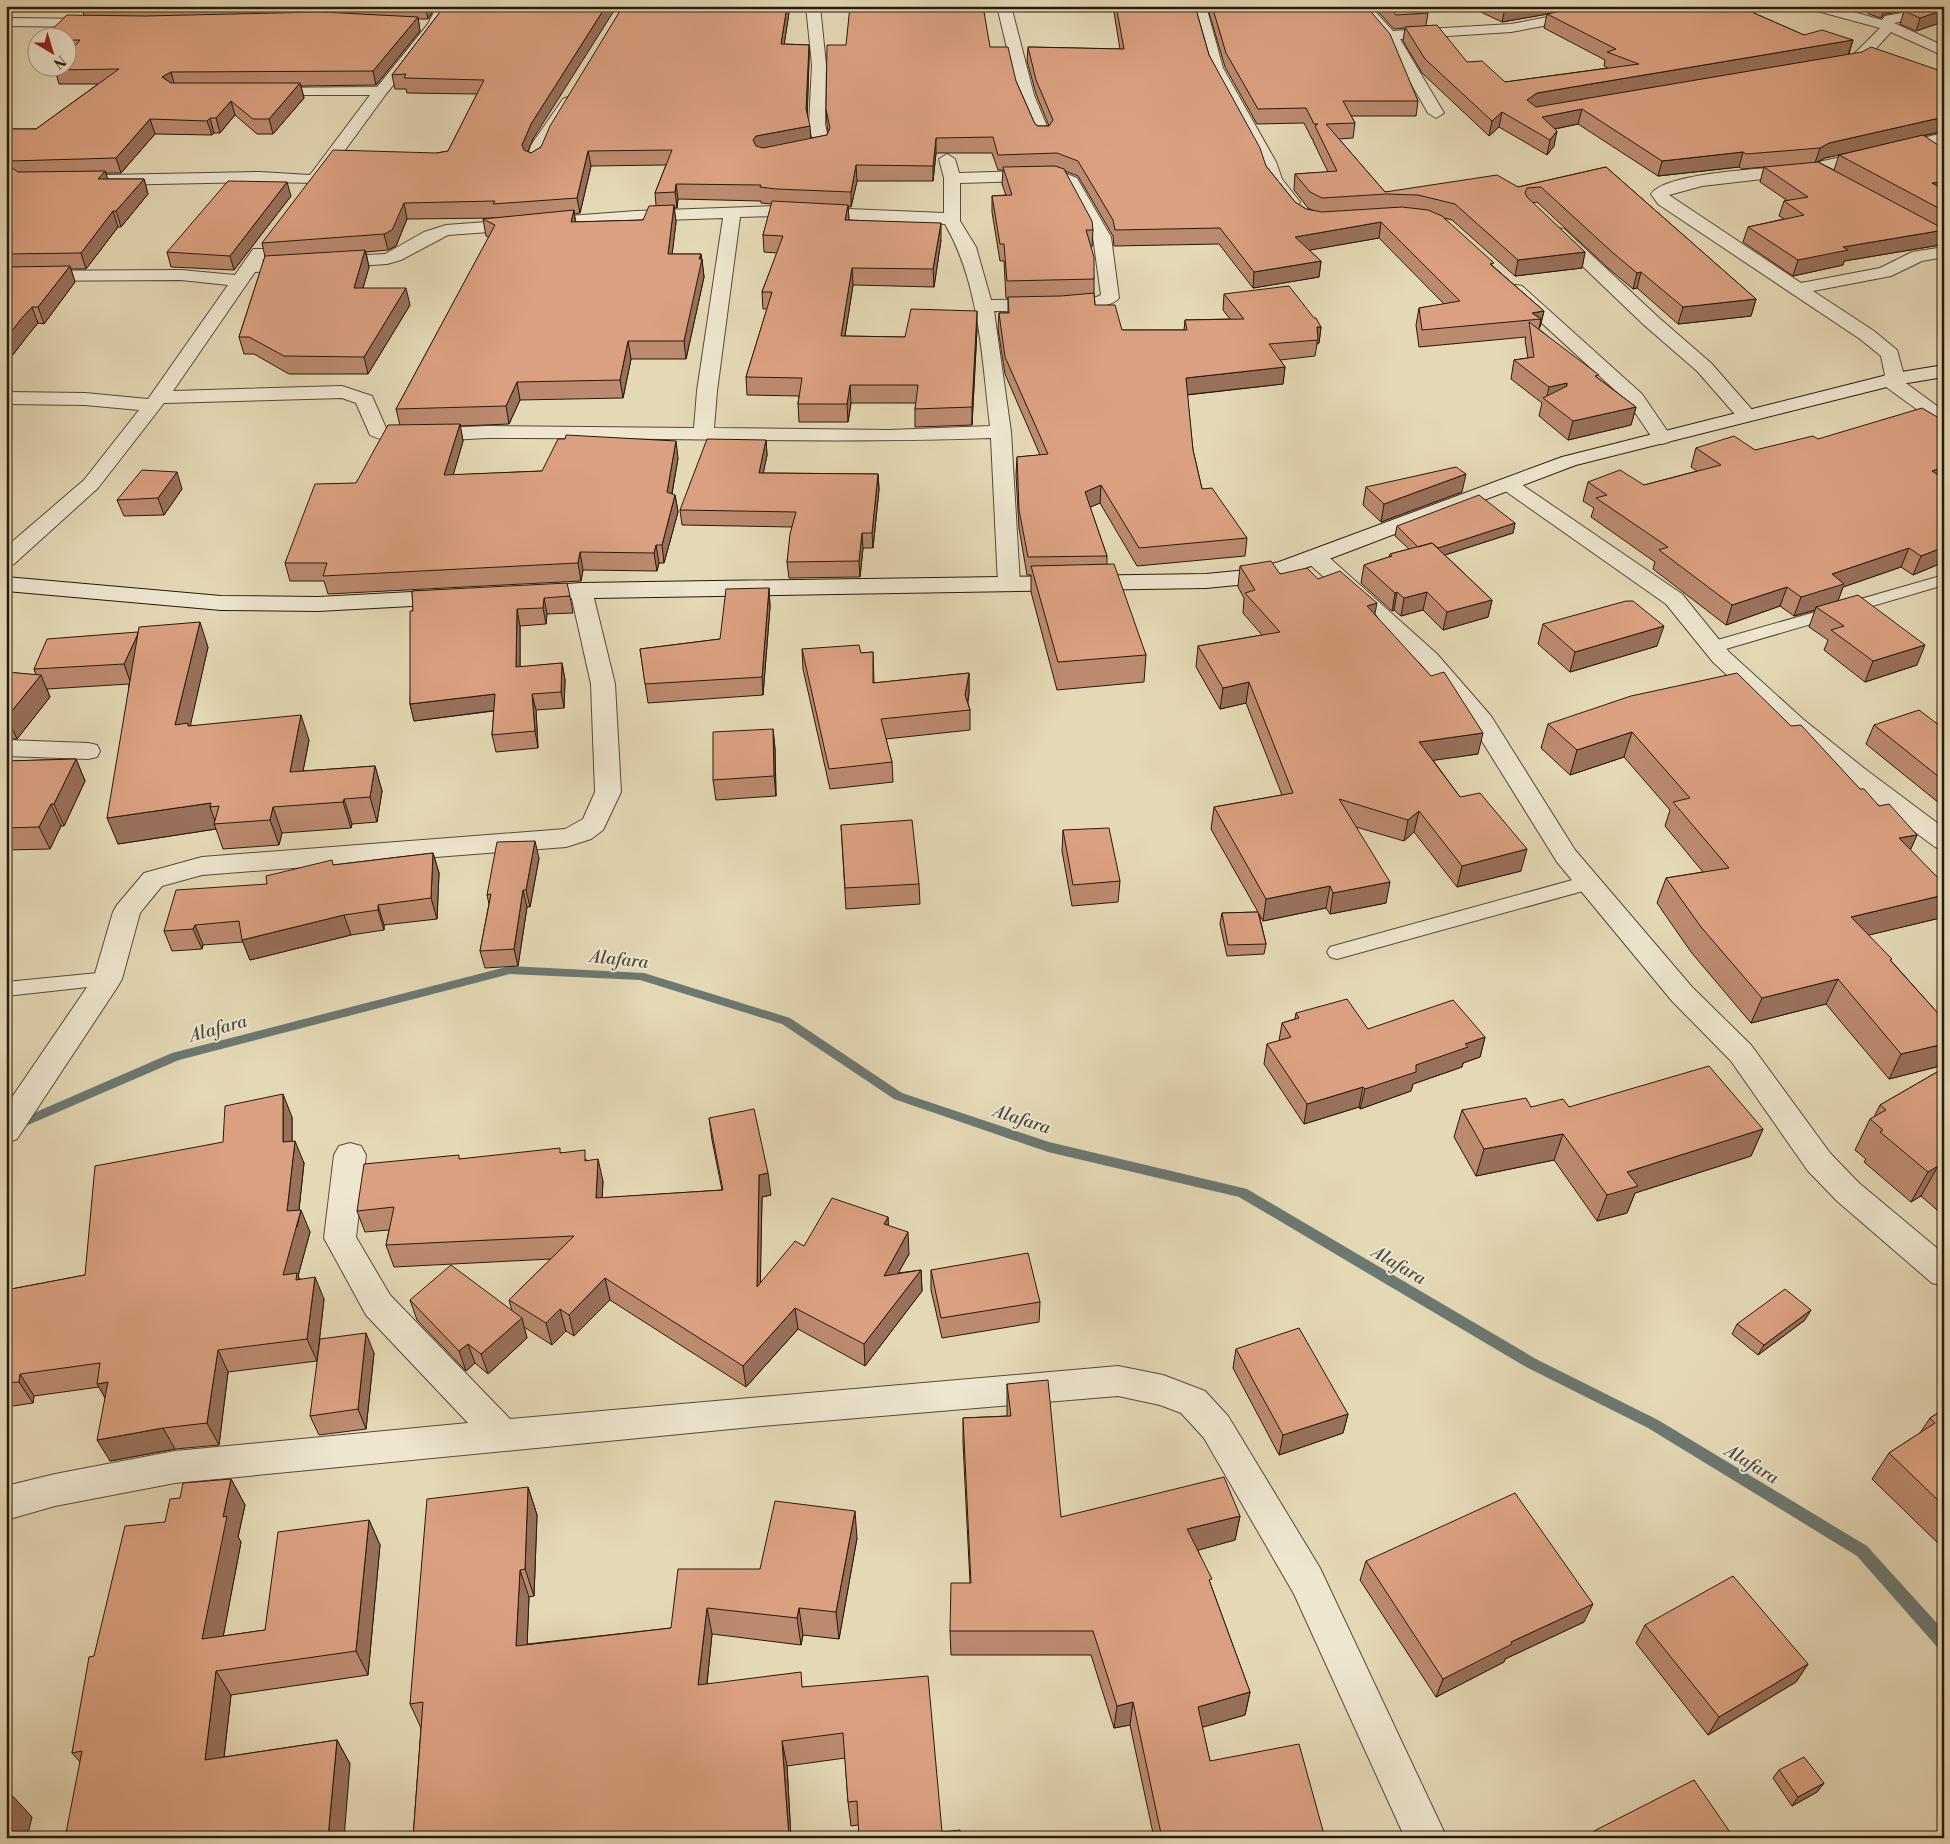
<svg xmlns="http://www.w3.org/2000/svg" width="1950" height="1844" font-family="'Libre Bodoni',serif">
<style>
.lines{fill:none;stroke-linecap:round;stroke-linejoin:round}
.stream{fill:#6c7872;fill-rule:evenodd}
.lane-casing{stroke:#584937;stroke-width:2}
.street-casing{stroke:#584937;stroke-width:2}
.secondary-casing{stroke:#29190d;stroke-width:2}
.lane{fill:#eee6cf;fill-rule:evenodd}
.street{fill:#eee6cf;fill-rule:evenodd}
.secondary{fill:#eee6cf;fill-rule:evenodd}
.wall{fill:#bc8a6f;stroke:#29190d;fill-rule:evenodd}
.shaded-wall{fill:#99705a;stroke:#29190d}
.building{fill:#dba081;stroke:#29190d}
.labels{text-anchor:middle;stroke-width:4;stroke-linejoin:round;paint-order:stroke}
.water-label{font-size:18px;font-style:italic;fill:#4a493f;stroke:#eee6cf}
</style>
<rect width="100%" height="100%" fill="#e5d8b5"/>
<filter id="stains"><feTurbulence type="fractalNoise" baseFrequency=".004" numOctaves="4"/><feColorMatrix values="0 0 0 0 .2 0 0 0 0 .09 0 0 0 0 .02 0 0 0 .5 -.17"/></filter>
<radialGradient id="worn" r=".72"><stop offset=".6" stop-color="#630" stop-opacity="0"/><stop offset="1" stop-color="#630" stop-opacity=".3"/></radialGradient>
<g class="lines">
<path class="stream" d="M 510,966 L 644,973 L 790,1018 L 902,1093 L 1049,1142 L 1247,1189 L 1536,1359 L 1658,1420 L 1867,1546 L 1944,1631 L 1944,1651 L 1938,1648 L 1857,1556 L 1648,1428 L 1526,1367 L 1239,1197 L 1048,1152 L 894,1099 L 782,1024 L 640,980 L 510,974 L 179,1060 L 21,1128 L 17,1130 L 13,1128 L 11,1125 L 13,1122 L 172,1053 Z"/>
<g class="lane-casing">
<path id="lane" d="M 1944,575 L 1944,585 L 1719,651 L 1707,651 L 1705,647 L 1707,643 Z
M 1587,876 L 1594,878 L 1597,883 L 1594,888 L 1337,959 L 1330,957 L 1327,952 L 1330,947 L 1337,945 Z
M 108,972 L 115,974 L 118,979 L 115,984 L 6,996 L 6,982 Z"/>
</g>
<g class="street-casing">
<path id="street" d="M 437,6 L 451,6 L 439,28 L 386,94 L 321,183 L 260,182 L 107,185 L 99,180 L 107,175 L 260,172 L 310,175 L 370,95 L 265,95 L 260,94 L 258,91 L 260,88 L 377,87 L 428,24 Z
M 806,6 L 820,6 L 826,65 L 825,124 L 829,143 L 822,151 L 793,157 L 785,152 L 787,149 L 813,142 L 809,124 L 812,65 Z
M 997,6 L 1011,6 L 1034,95 L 1051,136 L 1049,139 L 1037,139 L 1035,136 L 1018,95 Z
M 1192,6 L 1206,6 L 1223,68 L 1276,162 L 1282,179 L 1300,202 L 1298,206 L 1286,206 L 1266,180 L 1260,162 L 1209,68 Z
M 1354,6 L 1370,6 L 1393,31 L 1511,24 L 1606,6 L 1636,6 L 1629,10 L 1511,32 L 1400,39 L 1444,113 L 1436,118 L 1428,113 L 1387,42 Z
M 1808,6 L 1832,6 L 1882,20 L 1885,16 L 1908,12 L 1944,12 L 1944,20 L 1908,20 L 1894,23 L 1944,46 L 1944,56 L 1891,32 C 1874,50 1859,73 1831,66 L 1829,63 L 1831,60 L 1852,56 L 1880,28 L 1810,9 Z
M 6,18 L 98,19 L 105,23 L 98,27 L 6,26 Z
M 568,97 L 576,102 L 547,145 L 542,161 L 534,166 L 528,164 L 526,161 L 531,145 L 563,99 Z
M 1944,133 L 1944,143 L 1829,170 L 1851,186 L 1849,189 C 1836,193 1817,181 1812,169 L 1819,162 Z
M 947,154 L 955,159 L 959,173 L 1057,170 L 1077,178 L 1111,237 L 1119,298 C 1107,315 1017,311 994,311 L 1011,432 L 1020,584 L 1017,589 L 1009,591 L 1001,589 L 998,584 L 991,438 C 824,444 657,437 489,438 C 458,438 395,449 370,435 L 356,403 L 342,398 L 164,403 L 98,488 L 14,564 L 6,566 L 6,547 L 84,480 L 139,410 L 85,405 L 6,404 L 6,392 L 85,393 L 148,399 L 228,285 L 181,280 L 6,281 L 6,271 L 181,270 L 235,275 L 253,249 L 265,249 L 268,253 L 262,261 L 385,254 L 424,232 L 446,225 L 636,211 L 776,206 L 944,213 L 944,178 L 939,159 ZM 1055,180 L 1065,184 L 1093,237 L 1101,295 L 1092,299 L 991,300 L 976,247 L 960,221 L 960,183 ZM 776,216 L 945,224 C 980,285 982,359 990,426 L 889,430 L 714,428 L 717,391 L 740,217 ZM 723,218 L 697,391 L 694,428 L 488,426 L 390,430 L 386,428 L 372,396 L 342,386 L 173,391 L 255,272 L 387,264 L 401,260 L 448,235 L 636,221 Z
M 1800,166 L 1808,171 L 1806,174 L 1702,186 L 1669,195 L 1801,283 L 1880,268 L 1912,252 L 1944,247 L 1944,257 L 1922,261 L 1891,276 L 1813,291 L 1874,331 L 1897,350 L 1905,379 L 1903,381 L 1944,411 L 1944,426 L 1937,424 L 1882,384 L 1879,380 L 1885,375 L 1881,356 L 1860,339 L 1658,204 L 1651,194 C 1666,172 1772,168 1800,166 Z
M 1558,228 L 1564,229 L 1658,317 L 1711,363 L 1754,412 L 1757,416 L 1754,420 L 1740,420 L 1697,371 L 1644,325 L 1552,237 L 1549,233 L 1552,229 Z
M 1516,285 L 1522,286 L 1642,394 L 1672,438 L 1669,442 L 1662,444 L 1655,442 L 1628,402 L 1510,294 L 1507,290 L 1510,286 Z
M 1508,478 L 1515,480 L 1682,594 L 1729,652 L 1804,720 L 1865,769 L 1944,828 L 1944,850 L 1935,847 L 1847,781 L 1786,730 L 1713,662 L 1666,604 L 1501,488 L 1498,484 L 1501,480 Z
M 1315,550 L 1323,552 L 1437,654 L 1491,716 L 1575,850 L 1692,987 L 1751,1045 L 1830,1153 L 1859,1183 L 1944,1254 L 1944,1286 L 1932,1283 L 1837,1201 L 1808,1171 L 1731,1061 L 1672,1001 L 1557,862 L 1472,725 L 1421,664 L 1307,562 L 1304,557 L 1307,552 Z
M 581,583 L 589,585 L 592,590 L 615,684 L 621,792 L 603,830 L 591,839 L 566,847 L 202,875 L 162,886 L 148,903 L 140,913 L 122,979 L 118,986 L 17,1139 L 6,1143 L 6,1106 L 94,977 L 113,912 L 117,905 L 144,873 L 202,857 L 565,829 L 583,819 L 595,792 L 591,684 L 570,590 L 573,585 Z
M 6,740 L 88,743 L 97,745 L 100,751 L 97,757 L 88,759 L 6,756 Z
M 350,1143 L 361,1146 L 366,1155 L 356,1237 L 390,1295 L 510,1419 L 1118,1366 L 1163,1375 L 1205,1391 L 1228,1416 L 1320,1568 L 1447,1838 L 1405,1838 L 1294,1594 L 1204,1438 L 1181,1413 L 1160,1405 L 1118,1396 L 762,1426 L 175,1483 L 55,1506 L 6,1520 L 6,1486 L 55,1474 L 175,1451 L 468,1423 L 366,1315 L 324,1238 L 334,1155 L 339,1146 Z"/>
</g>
<g class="secondary-casing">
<path id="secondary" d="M 1944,365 L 1944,377 L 1895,385 L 1576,465 L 1295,572 L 1247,584 L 1206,588 L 532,599 L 524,597 L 521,592 L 524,587 L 581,583 L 1206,574 L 1247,570 L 1279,562 L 1562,457 L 1895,373 Z
M 6,577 L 221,596 L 318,597 L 449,590 L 457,592 L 460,597 L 457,602 L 449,604 L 318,611 L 221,610 L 6,591 Z"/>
</g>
<use href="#lane" class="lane"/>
<use href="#street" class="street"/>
<use href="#secondary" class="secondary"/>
</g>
<path class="wall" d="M 81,6 L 436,6 L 428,19 L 418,19 L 420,31 L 376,85 L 301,86 L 304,98 L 273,134 L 257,134 L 235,115 L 220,133 L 214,133 L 212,135 L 155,134 L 121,173 L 106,173 L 107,179 L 144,179 L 148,194 L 121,227 L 118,227 L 86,269 L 71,269 L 75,282 L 44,324 L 38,323 L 28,335 L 6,364 L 6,129 L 36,129 L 98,84 L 59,84 L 55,70 L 68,54 L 68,38 L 84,15 Z
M 623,6 L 790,6 L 784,44 L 809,45 L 809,59 L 807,115 L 811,138 L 827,135 L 828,131 L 827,124 L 826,109 L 990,47 L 1016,81 L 1034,122 L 1037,126 L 1049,126 L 1036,94 L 1027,61 L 1028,47 L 1120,49 L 1113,6 L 1195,6 L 1209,55 L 1266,166 L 1295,202 L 1306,209 L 1314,211 L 1308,208 L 1294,190 L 1295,174 L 1328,172 L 1313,141 L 1313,139 L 1312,139 L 1304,123 L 1257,124 L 1225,67 L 1207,6 L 1366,6 L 1418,101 L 1416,116 L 1351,116 L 1355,123 L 1353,138 L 1339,139 L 1385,192 L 1518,187 L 1606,167 L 1756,299 L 1751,316 L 1678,324 L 1637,288 L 1633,289 L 1608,268 L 1537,202 L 1532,203 L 1585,252 L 1582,268 L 1515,276 L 1452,220 L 1444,218 L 1494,267 L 1544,311 L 1540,327 L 1539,328 L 1539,329 L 1598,378 L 1636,407 L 1631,425 L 1568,440 L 1539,416 L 1542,403 L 1511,379 L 1514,360 L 1528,358 L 1525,340 L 1526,337 L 1419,347 L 1416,325 L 1419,308 L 1444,304 L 1379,238 L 1309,250 L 1321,261 L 1319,277 L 1253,288 L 1219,244 L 1114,246 L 1113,236 L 1078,176 L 1065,171 L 1093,230 L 1092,247 L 1091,247 L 1094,279 L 1094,293 L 1095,305 L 1122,330 L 1184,330 L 1185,320 L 1230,319 L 1223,310 L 1224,294 L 1321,327 L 1319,343 L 1317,344 L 1315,356 L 1280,360 L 1285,367 L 1283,384 L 1187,395 L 1193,450 L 1202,489 L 1247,538 L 1245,556 L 1137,566 L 1100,503 L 1090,507 L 1107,556 L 1107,564 L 1146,655 L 1144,682 L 1057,690 L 1031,592 L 1031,575 L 1027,575 L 1019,528 L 1016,475 L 1017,457 L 1040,455 L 1005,374 L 998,329 L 999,313 L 1008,313 L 1008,298 L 1006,298 L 1004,261 L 1000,261 L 992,212 L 992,196 L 1006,195 L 1002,184 L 1003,170 L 998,170 L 992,153 L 936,153 L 933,181 L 857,181 L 851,207 L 848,207 L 849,220 L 941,240 L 934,287 L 853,285 L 845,336 L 905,337 L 977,329 L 972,425 L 915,427 L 915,409 L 916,403 L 851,403 L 848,422 L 799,422 L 798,404 L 799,396 L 747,395 L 746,377 L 767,309 L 763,309 L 762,292 L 777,253 L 764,252 L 763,235 L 772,204 L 761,203 L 761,201 L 678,199 L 677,208 L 674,208 L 676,222 L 672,254 L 701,254 L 704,277 L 686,359 L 631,359 L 623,398 L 520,400 L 509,424 L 460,426 L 463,441 L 453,475 L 542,471 L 678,458 L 672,494 L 675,495 L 678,512 L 664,563 L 659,563 L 657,571 L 583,570 L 581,581 L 328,594 L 324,581 L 290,581 L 285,563 L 356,483 L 400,425 L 396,409 L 489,237 L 486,236 L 483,219 L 496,218 L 407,219 L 396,246 L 388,250 L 366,252 L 369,267 L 363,288 L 410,305 L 368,374 L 289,374 L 254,354 L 244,354 L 239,337 L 265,257 L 262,243 L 437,153 L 448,151 L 477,94 L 407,93 L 406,89 L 395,89 L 392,75 L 440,12 L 533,139 L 528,151 L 531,153 L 541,147 ZM 666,165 L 655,193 L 656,205 L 643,220 L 576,222 L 574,214 L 580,213 L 591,166 Z
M 1373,6 L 1423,6 L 1428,13 L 1426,25 L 1467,62 L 1505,82 L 1608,68 L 1604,66 L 1605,60 L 1544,28 L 1547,14 L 1502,22 L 1468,6 L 1738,6 L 1804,35 L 1853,40 L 1849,54 L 1944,72 L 1944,131 L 1923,136 L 1944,149 L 1944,234 L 1940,245 L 1844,261 L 1843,265 L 1793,276 L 1743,242 L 1748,227 L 1784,219 L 1779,216 L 1784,201 L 1788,201 L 1760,182 L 1764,167 L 1742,169 L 1739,167 L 1658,176 L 1578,124 L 1555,129 L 1554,146 L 1547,155 L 1499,127 L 1489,136 L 1422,73 L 1403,41 L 1405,28 L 1394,29 ZM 1846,153 L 1839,155 L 1834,170 L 1818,162 L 1825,158 Z
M 1860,6 L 1944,6 L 1944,25 L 1940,23 L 1916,31 L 1900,24 L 1904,11 L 1885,14 L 1881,18 L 1869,14 Z
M 291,196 L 234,270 L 171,267 L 167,252 Z
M 766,440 L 767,455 L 763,473 L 878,474 L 879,489 L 873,548 L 863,548 L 860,577 L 789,578 L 787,562 L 792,527 L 682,525 L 680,510 Z
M 1696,448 L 1755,450 L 1944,562 L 1913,575 L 1901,567 L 1843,587 L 1838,600 L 1917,665 L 1865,682 L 1824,650 L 1828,640 L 1809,627 L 1815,610 L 1794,616 L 1780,606 L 1726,625 L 1653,569 L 1655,562 L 1591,517 L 1594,508 L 1583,501 L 1588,482 L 1644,485 L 1697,471 L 1691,467 Z
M 1366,487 L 1462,492 L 1381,522 L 1363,505 Z
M 182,489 L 164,515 L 124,516 L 117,500 Z
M 1515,523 L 1513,533 L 1445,555 L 1492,600 L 1488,617 L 1443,630 L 1423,610 L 1401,616 L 1394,610 L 1392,611 L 1361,583 L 1364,565 L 1389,557 L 1390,554 L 1409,549 L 1395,536 L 1397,526 Z
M 1240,566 L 1280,574 L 1318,579 L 1375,614 L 1478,754 L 1433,760 L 1460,797 L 1521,871 L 1457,887 L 1414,832 L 1404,841 L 1356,827 L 1386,903 L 1330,914 L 1326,908 L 1263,921 L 1259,914 L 1266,944 L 1264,954 L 1227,956 L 1220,924 L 1222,913 L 1258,912 L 1211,829 L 1214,807 L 1282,795 L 1246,703 L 1220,709 L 1196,667 L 1198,646 L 1262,635 L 1243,613 L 1244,598 L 1238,587 Z
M 769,588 L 770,607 L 763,695 L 648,703 L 640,649 L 720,639 Z
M 412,591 L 570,596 L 573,613 L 547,614 L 546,624 L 520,626 L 520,667 L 562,663 L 565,680 L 564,708 L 536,710 L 538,748 L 496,752 L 492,735 L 494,711 L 414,721 L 410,704 L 413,611 Z
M 1543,624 L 1657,646 L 1570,672 L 1538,644 Z
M 208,647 L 190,725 L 309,740 L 303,771 L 375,766 L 382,791 L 377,822 L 352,824 L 351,828 L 282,833 L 279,845 L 223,849 L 216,829 L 118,844 L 129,684 L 47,689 L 50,697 L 17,739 L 6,739 L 6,672 L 36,675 L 34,669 Z
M 802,649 L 861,653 L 873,652 L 874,683 L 969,673 L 969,693 L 968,703 L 970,710 L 970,730 L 886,739 L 892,762 L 893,782 L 830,789 L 803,669 Z
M 1548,724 L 1791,726 L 1860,789 L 1879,806 L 1917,835 L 1910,850 L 1940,918 L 1868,935 L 1944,1020 L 1944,1065 L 1889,1079 L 1826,1004 L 1751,1023 L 1691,952 L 1657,903 L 1666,878 L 1703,872 L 1665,826 L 1670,810 L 1624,757 L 1570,775 L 1541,748 Z
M 1874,725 L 1944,729 L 1944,807 L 1866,744 Z
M 773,729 L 775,749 L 776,796 L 716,800 L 713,780 Z
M 6,751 L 11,761 L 76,759 L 85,781 L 64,826 L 61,826 L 50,849 L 6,850 Z
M 841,825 L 919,884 L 920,904 L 846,909 Z
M 1063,830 L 1120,881 L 1118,902 L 1072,906 L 1062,851 Z
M 433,853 L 439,873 L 437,919 L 384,925 L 384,930 L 351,935 L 250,960 L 243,942 L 203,945 L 202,949 L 172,951 L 164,931 L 267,884 L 333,865 Z
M 539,858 L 530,907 L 527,907 L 518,966 L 485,968 L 480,951 L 489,904 L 487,895 Z
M 1296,1013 L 1368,1029 L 1485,1037 L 1480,1057 L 1463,1063 L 1462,1067 L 1413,1084 L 1411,1091 L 1360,1109 L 1359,1107 L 1304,1124 L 1264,1064 L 1267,1044 L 1279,1041 L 1282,1023 L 1295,1019 Z
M 1944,1068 L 1944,1216 L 1921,1196 L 1911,1202 L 1864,1162 L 1866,1159 L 1855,1150 L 1870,1119 L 1874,1117 L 1880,1105 Z
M 1531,1107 L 1569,1107 L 1763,1129 L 1751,1156 L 1635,1193 L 1627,1213 L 1597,1221 L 1554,1160 L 1476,1176 L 1454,1137 L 1462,1110 Z
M 292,1117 L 292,1141 L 304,1163 L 299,1210 L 310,1232 L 298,1276 L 300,1279 L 324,1299 L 317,1361 L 228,1372 L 219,1445 L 175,1449 L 110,1461 L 105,1398 L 99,1387 L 34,1396 L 33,1403 L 6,1407 L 6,1290 L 85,1275 L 223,1142 Z
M 709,1118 L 771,1195 L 762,1197 L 760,1283 L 804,1246 L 888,1217 L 888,1225 L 909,1254 L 898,1273 L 921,1270 L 922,1291 L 865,1366 L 798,1329 L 746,1387 L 610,1300 L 574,1336 L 566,1331 L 552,1345 L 524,1327 L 527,1338 L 488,1374 L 475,1363 L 466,1371 L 417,1320 L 410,1300 L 512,1311 L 509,1300 L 551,1259 L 394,1267 L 386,1245 L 389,1230 L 365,1232 L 357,1211 L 460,1159 L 562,1153 L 587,1160 L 603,1181 L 602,1198 L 722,1190 L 712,1140 Z
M 931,1270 L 1040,1302 L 1039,1322 L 942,1338 L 931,1290 Z
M 1805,1320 L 1758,1355 L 1732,1334 L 1737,1324 Z
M 1236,1349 L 1348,1414 L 1343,1433 L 1279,1455 L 1233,1368 Z
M 374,1353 L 366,1429 L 319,1435 L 310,1416 Z
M 1007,1384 L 1061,1517 L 1240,1516 L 1235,1540 L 1198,1550 L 1250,1692 L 1245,1715 L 1202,1727 L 1210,1761 L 1325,1838 L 1154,1838 L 1130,1725 L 1114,1728 L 1091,1655 L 951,1655 L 950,1631 L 970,1583 L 963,1443 L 963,1418 L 1007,1416 Z
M 1944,1409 L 1944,1549 L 1872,1479 L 1889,1453 L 1920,1433 L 1930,1418 Z
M 231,1479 L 245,1505 L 238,1537 L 241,1542 L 223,1636 L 265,1630 L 369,1520 L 380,1545 L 368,1675 L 231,1695 L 224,1757 L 337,1740 L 350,1764 L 80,1762 L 72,1753 L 94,1656 L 165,1522 L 180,1498 Z
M 528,1487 L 537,1515 L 534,1596 L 529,1597 L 527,1644 L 671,1628 L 760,1569 L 857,1538 L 839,1639 L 803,1635 L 801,1645 L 712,1634 L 707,1684 L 804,1687 L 942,1832 L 961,1838 L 858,1825 L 851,1826 L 848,1802 L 845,1758 L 787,1766 L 791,1838 L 413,1838 L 421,1728 L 410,1704 Z
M 1366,1561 L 1584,1622 L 1505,1659 L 1504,1662 L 1436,1697 L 1360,1580 Z
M 1645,1625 L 1808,1664 L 1796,1682 L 1708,1735 L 1636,1643 Z
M 1779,1770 L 1824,1783 L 1817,1792 L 1792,1806 L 1773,1778 Z
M 1594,1831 L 1734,1838 L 1589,1838 Z"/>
<path class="shaded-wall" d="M 425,6 L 436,6 L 428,19 Z
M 606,6 L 617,6 L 533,139 L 524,160 L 522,145 L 531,124 Z
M 787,6 L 790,6 L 782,59 L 781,44 Z
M 1516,6 L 1594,6 L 1502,22 L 1505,8 Z
M 1885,6 L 1909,6 L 1908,10 L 1885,14 L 1881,18 Z
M 1944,10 L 1944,13 L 1940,23 L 1916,31 L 1920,18 Z
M 418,17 L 420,31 L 376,85 L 373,71 Z
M 1853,40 L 1848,55 L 1534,108 L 1527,100 L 1537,93 Z
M 809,45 L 809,59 L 807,124 L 806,109 Z
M 171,72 L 175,86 L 162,77 Z
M 300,83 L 304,98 L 273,134 L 269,119 Z
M 231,101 L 235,115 L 220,133 L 216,118 Z
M 1582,109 L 1578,124 L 1539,132 L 1542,117 Z
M 1502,112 L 1499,127 L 1489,136 L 1492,121 Z
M 1944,117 L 1944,131 L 1825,158 L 1815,163 L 1820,148 L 1829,143 Z
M 210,118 L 214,133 L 212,135 L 207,121 Z
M 150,119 L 155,134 L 121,173 L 116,158 Z
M 810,126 L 811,142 L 758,151 L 753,140 L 756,136 Z
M 1557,131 L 1554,146 L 1547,155 L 1550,140 Z
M 936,138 L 936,153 L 933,181 L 933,166 Z
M 588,151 L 591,166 L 580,213 L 577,198 Z
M 1743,152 L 1739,167 L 1658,176 L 1662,161 Z
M 10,161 L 15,176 L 8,165 Z
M 856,165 L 857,181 L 851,207 L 851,192 Z
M 105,171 L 110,186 L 98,179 Z
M 144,179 L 148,194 L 121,227 L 116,211 Z
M 287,182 L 291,196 L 234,270 L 230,256 Z
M 1944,182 L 1944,197 L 1932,183 Z
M 676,184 L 678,199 L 677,208 L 675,192 Z
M 404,203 L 407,219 L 396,246 L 388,250 L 384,234 Z
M 674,205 L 676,222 L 670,271 L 668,254 Z
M 848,205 L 849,221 L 845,220 Z
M 574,210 L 576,227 L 571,222 Z
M 113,211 L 118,227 L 86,269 L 81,253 Z
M 1381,222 L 1379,238 L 1293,253 L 1295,237 Z
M 941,223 L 941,240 L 934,287 L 933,269 Z
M 1944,230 L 1944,234 L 1940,245 L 1844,261 L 1843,265 L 1793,276 L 1798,260 L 1843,247 Z
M 365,250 L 369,267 L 358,305 L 354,288 Z
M 1585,252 L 1582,268 L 1515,276 L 1518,260 Z
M 701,254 L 702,262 L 702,259 L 704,277 L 686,359 L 684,341 Z
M 1321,261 L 1319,277 L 1253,288 L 1254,272 Z
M 70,266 L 75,282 L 44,324 L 38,307 Z
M 852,268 L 853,285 L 842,354 L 841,336 Z
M 1641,272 L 1637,288 L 1633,289 L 1637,273 Z
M 406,288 L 410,305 L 368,374 L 364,357 Z
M 1756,299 L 1751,316 L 1678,324 L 1683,307 Z
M 32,307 L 38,323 L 28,335 L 6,364 L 6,339 L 21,319 Z
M 977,311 L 977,329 L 972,425 L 972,407 Z
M 1544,311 L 1540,327 L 1539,328 L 1541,319 L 1532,313 Z
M 1317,327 L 1321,327 L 1319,343 L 1317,344 Z
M 628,341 L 631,359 L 623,398 L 620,380 Z
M 1285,367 L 1283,384 L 1184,395 L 1186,378 Z
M 517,382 L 520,400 L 509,424 L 506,406 Z
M 1567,383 L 1562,402 L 1546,400 L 1549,387 Z
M 850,385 L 851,403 L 848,422 L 847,404 Z
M 1636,407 L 1631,425 L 1568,440 L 1573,421 Z
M 460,424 L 463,441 L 448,493 L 444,475 Z
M 766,440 L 767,455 L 760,489 L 759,473 Z
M 676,441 L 678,458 L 669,510 L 667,492 Z
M 1944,467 L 1944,483 L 1932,471 Z
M 177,472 L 182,489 L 164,515 L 158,498 Z
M 878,474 L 879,489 L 873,548 L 872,533 Z
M 1466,474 L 1462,492 L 1381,522 L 1384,504 Z
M 1101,485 L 1100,503 L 1084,510 L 1085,492 Z
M 675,495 L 678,512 L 664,563 L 662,545 Z
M 1515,523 L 1513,533 L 1423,562 L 1425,552 Z
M 862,533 L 863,548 L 860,577 L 859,561 Z
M 656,545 L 659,563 L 657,571 L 654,553 Z
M 1944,547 L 1944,562 L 1913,575 L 1921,556 Z
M 1909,548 L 1901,567 L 1843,587 L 1837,604 L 1816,607 L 1815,610 L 1794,616 L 1801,597 L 1832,574 Z
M 580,552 L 583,570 L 581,581 L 578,563 Z
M 1787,587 L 1780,606 L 1726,625 L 1732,605 Z
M 769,588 L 770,607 L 763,695 L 762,677 Z
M 1397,592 L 1394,610 L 1392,611 L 1395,593 Z
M 1427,592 L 1423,610 L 1401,616 L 1404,598 Z
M 544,598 L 547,614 L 546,624 L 543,608 Z
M 1492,600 L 1488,617 L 1443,630 L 1447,612 Z
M 1377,603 L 1373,624 L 1367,606 Z
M 517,609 L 520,626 L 520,684 L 516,667 Z
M 200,622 L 208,647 L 190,727 L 175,725 Z
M 1664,626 L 1657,646 L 1570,672 L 1575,652 Z
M 139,632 L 131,684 L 124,664 Z
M 1925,645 L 1917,665 L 1865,682 L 1873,661 Z
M 562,663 L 565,680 L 564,708 L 561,692 Z
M 969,673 L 969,693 L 966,710 L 965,695 Z
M 41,675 L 50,697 L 17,739 L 7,717 Z
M 1249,682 L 1246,703 L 1220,709 L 1223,688 Z
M 495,694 L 498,710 L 414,721 L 410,704 Z
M 532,694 L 536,710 L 538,748 L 535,731 Z
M 301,715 L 309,740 L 298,797 L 290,772 Z
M 773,729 L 775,749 L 776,796 L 774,776 Z
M 1632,732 L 1624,757 L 1570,775 L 1577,750 Z
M 1483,733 L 1478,754 L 1415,763 L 1419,742 Z
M 6,751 L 16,773 L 6,773 Z
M 76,759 L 85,781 L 64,826 L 54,804 Z
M 375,766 L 382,791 L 377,822 L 370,797 Z
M 344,799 L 352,824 L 351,828 L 343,802 Z
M 211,803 L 210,807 L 216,824 L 214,824 L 216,829 L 118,844 L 107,818 Z
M 51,804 L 61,826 L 50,849 L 39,827 Z
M 273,807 L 282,833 L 279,845 L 270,820 Z
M 1419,811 L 1414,832 L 1404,841 L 1408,820 Z
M 1917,835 L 1906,860 L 1899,838 Z
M 535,841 L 539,858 L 530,907 L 526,890 Z
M 1527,849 L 1521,871 L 1457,887 L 1462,866 Z
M 433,853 L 439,873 L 437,919 L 431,898 Z
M 1390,882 L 1386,903 L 1330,914 L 1333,893 Z
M 1330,886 L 1326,908 L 1263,921 L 1266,899 Z
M 523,890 L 527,907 L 518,966 L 514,949 Z
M 1944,895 L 1944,911 L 1940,918 L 1840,942 L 1851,917 Z
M 378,905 L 384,925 L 384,930 L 378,910 Z
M 344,915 L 351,935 L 250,960 L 242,940 Z
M 195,925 L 203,945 L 202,949 L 193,929 Z
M 1838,979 L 1826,1004 L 1751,1023 L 1762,998 Z
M 1485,1037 L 1480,1057 L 1463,1063 L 1462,1067 L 1413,1084 L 1411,1091 L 1360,1109 L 1365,1089 L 1416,1065 L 1465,1044 Z
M 1944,1044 L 1944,1065 L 1889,1079 L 1901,1054 Z
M 1363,1087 L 1359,1107 L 1304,1124 L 1307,1104 Z
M 283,1094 L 292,1117 L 292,1165 L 283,1142 Z
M 1763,1129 L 1751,1156 L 1635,1193 L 1627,1213 L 1597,1221 L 1607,1195 L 1627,1172 Z
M 1563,1134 L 1554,1160 L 1476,1176 L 1484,1149 Z
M 295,1141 L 304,1163 L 297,1227 L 301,1210 L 310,1232 L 298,1276 L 306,1296 L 283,1275 L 287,1211 Z
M 598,1159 L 603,1181 L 601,1220 L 596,1198 Z
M 1938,1166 L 1921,1196 L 1911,1202 L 1928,1172 Z
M 768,1173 L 771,1195 L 762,1197 L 760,1308 L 757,1287 L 759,1175 Z
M 888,1217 L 889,1239 L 884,1224 Z
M 908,1232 L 909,1254 L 885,1297 L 884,1276 Z
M 921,1270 L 922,1291 L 865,1366 L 864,1344 Z
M 315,1277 L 324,1299 L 317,1361 L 307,1339 Z
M 605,1278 L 610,1300 L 574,1336 L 569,1315 Z
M 795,1308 L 798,1329 L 746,1387 L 743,1366 Z
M 560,1309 L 566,1331 L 552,1345 L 546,1323 Z
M 1811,1310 L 1805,1320 L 1758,1355 L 1764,1345 Z
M 522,1318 L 527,1338 L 488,1374 L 481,1354 Z
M 366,1333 L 374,1353 L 366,1429 L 358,1409 Z
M 468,1344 L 475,1363 L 466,1371 L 459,1351 Z
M 218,1350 L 228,1372 L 219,1445 L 207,1423 Z
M 20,1374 L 34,1396 L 33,1403 L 19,1382 Z
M 108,1382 L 110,1406 L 97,1384 Z
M 1348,1414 L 1343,1433 L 1279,1455 L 1283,1435 Z
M 163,1428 L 175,1449 L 110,1461 L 97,1440 Z
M 231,1479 L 245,1505 L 238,1537 L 241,1542 L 218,1664 L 202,1639 L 223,1517 Z
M 528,1487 L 537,1515 L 534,1596 L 525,1569 Z
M 855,1511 L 857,1538 L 839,1639 L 836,1612 Z
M 1240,1516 L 1235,1540 L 1184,1554 L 1187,1529 Z
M 369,1520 L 380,1545 L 368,1675 L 356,1651 Z
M 520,1570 L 529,1597 L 526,1672 L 516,1646 Z
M 1593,1604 L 1584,1622 L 1505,1659 L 1504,1662 L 1436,1697 L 1443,1679 L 1511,1642 Z
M 707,1608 L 712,1634 L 704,1711 L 698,1685 Z
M 799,1608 L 803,1635 L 801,1645 L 797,1618 Z
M 1808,1664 L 1796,1682 L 1708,1735 L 1719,1717 Z
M 216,1671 L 231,1695 L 221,1783 L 205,1760 Z
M 1250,1692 L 1245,1715 L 1193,1730 L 1198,1707 Z
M 1133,1702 L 1130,1725 L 1114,1728 L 1117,1706 Z
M 337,1740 L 350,1764 L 344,1838 L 328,1838 Z
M 782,1741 L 787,1766 L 791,1838 L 789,1838 Z
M 1824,1783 L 1817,1792 L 1792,1806 L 1798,1797 Z
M 9,1792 L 32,1817 L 27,1838 L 6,1838 L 6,1807 Z"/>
<path class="building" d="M 443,6 L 606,6 L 531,124 L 522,145 L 524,150 L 531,153 L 541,147 L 550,126 L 623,6 L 787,6 L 781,44 L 809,45 L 806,109 L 810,126 L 756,136 L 753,140 L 756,146 L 763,148 L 827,135 L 830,128 L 826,109 L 827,45 L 846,45 L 850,6 L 983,6 L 990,47 L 1008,47 L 1016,81 L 1034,122 L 1037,126 L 1049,126 L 1053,120 L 1036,80 L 1028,47 L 1124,49 L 1116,6 L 1195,6 L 1209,55 L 1260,148 L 1266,166 L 1295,202 L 1306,209 L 1322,212 L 1402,207 L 1428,210 L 1442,216 L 1494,263 L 1490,264 L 1544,311 L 1532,313 L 1541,319 L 1422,330 L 1419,308 L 1460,301 L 1381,222 L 1295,237 L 1321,261 L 1254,272 L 1220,228 L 1115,230 L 1113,220 L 1078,161 L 1057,153 L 998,155 L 993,137 L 936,138 L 933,166 L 856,165 L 851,192 L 776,189 L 760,187 L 761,185 L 676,184 L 675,192 L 655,193 L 672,150 L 588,151 L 577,198 L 493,204 L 495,201 L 404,203 L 392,230 L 384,234 L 262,243 L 333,150 L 437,153 L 448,151 L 484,80 L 404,78 L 406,74 L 392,75 L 440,12 Z
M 1212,6 L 1366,6 L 1390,34 L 1418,101 L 1343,101 L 1355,123 L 1326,124 L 1385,192 L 1497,175 L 1518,187 L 1606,167 L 1756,299 L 1683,307 L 1641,272 L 1637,273 L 1612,252 L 1541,187 L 1527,188 L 1525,193 L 1527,197 L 1585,252 L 1518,260 L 1455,204 L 1418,195 L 1386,194 L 1322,198 L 1310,192 L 1295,174 L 1337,171 L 1315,126 L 1318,124 L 1314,124 L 1306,108 L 1258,109 L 1226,53 Z
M 1388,6 L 1423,6 L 1428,13 L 1396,15 Z
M 1500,6 L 1516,6 L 1505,8 Z
M 1588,6 L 1738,6 L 1804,35 L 1822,30 L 1853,40 L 1537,93 L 1527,100 L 1536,107 L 1862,52 L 1871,47 L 1944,72 L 1944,117 L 1829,143 L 1820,148 L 1746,154 L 1743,152 L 1662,161 L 1582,109 L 1542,117 L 1557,131 L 1550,140 L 1502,112 L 1492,121 L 1425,59 L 1405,27 L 1437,25 L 1467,62 L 1482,61 L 1505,82 L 1639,64 L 1607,52 L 1616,49 L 1547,14 Z
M 1944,9 L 1944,10 L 1920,18 L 1904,11 Z
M 321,12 L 418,17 L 373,71 L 171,72 L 162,77 L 171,83 L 300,83 L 269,119 L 253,119 L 231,101 L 216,118 L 210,118 L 207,121 L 150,119 L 116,158 L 10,161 L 8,165 L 18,172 L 105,171 L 98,179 L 144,179 L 116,211 L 113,211 L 81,253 L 6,254 L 6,129 L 36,129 L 119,69 L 55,70 L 57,68 L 68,68 L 68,55 L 80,40 L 68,40 L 68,38 L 43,38 L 67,15 L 145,16 Z
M 1923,135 L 1944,149 L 1944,182 L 1932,183 L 1944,190 L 1944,211 L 1839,155 Z
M 1818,162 L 1944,229 L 1944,230 L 1843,247 L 1848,250 L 1798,260 L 1748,227 L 1804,215 L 1784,201 L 1808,197 L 1764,167 Z
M 1055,166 L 1064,169 L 1092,221 L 1093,230 L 1086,230 L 1094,257 L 1094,279 L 1007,281 L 1004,244 L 1000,244 L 992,196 L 1012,195 L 1003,167 Z
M 228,181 L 287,182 L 230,256 L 167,252 Z
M 772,201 L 848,205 L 845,220 L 941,223 L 933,269 L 852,268 L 841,336 L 905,337 L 911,309 L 977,311 L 972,407 L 915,409 L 918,385 L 850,385 L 847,404 L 798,404 L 802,378 L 746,377 L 772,292 L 762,292 L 783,236 L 763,235 Z
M 674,205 L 668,254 L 701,254 L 699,259 L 702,259 L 684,341 L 628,341 L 620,380 L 517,382 L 506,406 L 396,409 L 495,225 L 483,219 L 574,210 L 571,222 L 643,220 L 649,206 Z
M 365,250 L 354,288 L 406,288 L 364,357 L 284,356 L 249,337 L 239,337 L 265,256 Z
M 70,266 L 38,307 L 32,307 L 21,319 L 6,339 L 6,267 Z
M 1289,286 L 1314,318 L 1316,318 L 1321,327 L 1317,327 L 1318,340 L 1269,344 L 1285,367 L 1186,378 L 1193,450 L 1202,489 L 1212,488 L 1247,538 L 1139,548 L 1101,485 L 1085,492 L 1107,556 L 1028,557 L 1019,510 L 1017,457 L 1048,454 L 1005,357 L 999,313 L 1009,313 L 1008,297 L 1061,296 L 1094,293 L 1095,305 L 1115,305 L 1122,330 L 1187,330 L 1185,320 L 1244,319 L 1224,294 Z
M 1529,322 L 1599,375 L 1595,376 L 1636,407 L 1573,421 L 1543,398 L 1567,386 L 1567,383 L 1549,387 L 1514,360 L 1534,357 Z
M 1922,408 L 1944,421 L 1944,467 L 1932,471 L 1944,479 L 1944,547 L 1921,556 L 1909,548 L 1832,574 L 1844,584 L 1801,597 L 1787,587 L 1732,605 L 1659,550 L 1668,547 L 1596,498 L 1607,495 L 1588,482 L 1620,470 L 1644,485 L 1721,465 L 1696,448 L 1734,436 L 1755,450 L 1813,436 L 1818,439 Z
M 460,424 L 444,475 L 542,471 L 558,439 L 565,439 L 566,435 L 676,441 L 667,492 L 675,495 L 662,545 L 656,545 L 654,553 L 580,552 L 578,563 L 323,576 L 327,563 L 285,563 L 315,484 L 356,483 L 388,425 Z
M 707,439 L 766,440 L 759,473 L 878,474 L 872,533 L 862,533 L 859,561 L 787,562 L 790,534 L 796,512 L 680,510 Z
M 1456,467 L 1466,474 L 1384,504 L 1366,487 Z
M 142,470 L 177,472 L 158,498 L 117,500 Z
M 1479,495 L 1515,523 L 1438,548 L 1432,543 L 1418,547 L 1397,526 Z
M 1432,543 L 1492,600 L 1447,612 L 1427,592 L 1404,598 L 1397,592 L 1395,593 L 1364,565 L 1392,556 L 1390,554 Z
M 1271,561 L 1280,574 L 1307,568 L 1318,579 L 1340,571 L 1377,603 L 1367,606 L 1431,676 L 1444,672 L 1483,733 L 1419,742 L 1460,797 L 1480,793 L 1527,849 L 1462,866 L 1419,811 L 1408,820 L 1339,799 L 1390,882 L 1333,893 L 1330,886 L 1266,899 L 1214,807 L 1293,793 L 1249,682 L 1223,688 L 1198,646 L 1280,632 L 1245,593 L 1255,590 L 1240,566 Z
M 1114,564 L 1146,655 L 1058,662 L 1031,566 Z
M 567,583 L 570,596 L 544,598 L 543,608 L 517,609 L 516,667 L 562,663 L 561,692 L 532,694 L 535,731 L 492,735 L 495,694 L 410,704 L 410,611 L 413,611 L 412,591 Z
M 769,588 L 762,677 L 645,684 L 640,649 L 720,639 L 726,589 Z
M 1858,595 L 1925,645 L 1873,661 L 1831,630 L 1844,626 L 1816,607 Z
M 1626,601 L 1633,601 L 1664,626 L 1575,652 L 1543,624 Z
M 200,622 L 175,725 L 188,723 L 188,726 L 301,715 L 290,772 L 375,766 L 370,797 L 344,799 L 343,802 L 273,807 L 270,820 L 214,824 L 219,806 L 210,807 L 211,803 L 107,818 L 139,627 Z
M 138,632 L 137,636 L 124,664 L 34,669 L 47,639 Z
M 859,645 L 861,653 L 873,652 L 873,683 L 969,673 L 965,695 L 970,710 L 881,719 L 892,762 L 829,769 L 802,649 Z
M 6,672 L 41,675 L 7,717 L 6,717 Z
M 1737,673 L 1791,726 L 1801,725 L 1860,789 L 1864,789 L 1879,806 L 1889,804 L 1917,835 L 1899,838 L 1944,884 L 1944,895 L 1851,917 L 1892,959 L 1890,960 L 1944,1020 L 1944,1044 L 1901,1054 L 1838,979 L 1762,998 L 1701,927 L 1666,878 L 1729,868 L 1673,802 L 1690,798 L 1632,732 L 1577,750 L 1548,724 L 1631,696 Z
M 1919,710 L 1944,729 L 1944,781 L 1874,725 Z
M 773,729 L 774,776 L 713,780 L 713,732 Z
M 76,759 L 54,804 L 51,804 L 39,827 L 6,828 L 6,761 Z
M 912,820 L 919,884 L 845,888 L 841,825 Z
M 1109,828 L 1120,881 L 1073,885 L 1063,830 Z
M 535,841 L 526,890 L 523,890 L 514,949 L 480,951 L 491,894 L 487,895 L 497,842 Z
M 433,853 L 431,898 L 378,905 L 378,910 L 344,915 L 242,940 L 239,921 L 195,925 L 193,929 L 164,931 L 176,890 L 267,884 L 266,876 L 332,860 L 333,865 Z
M 1258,912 L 1266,944 L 1228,945 L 1222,913 Z
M 1347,999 L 1368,1029 L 1453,1000 L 1485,1037 L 1465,1044 L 1468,1047 L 1416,1065 L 1416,1072 L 1365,1089 L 1363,1087 L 1307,1104 L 1267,1044 L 1291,1037 L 1282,1023 L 1299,1018 L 1296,1013 Z
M 1709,1066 L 1763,1129 L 1627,1172 L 1638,1186 L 1607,1195 L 1563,1134 L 1484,1149 L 1462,1110 L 1526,1098 L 1531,1107 L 1563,1099 L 1569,1107 Z
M 1944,1068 L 1944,1171 L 1938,1166 L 1928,1172 L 1880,1132 L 1883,1130 L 1870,1119 L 1886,1110 L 1880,1105 Z
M 283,1094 L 283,1142 L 295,1141 L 287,1211 L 301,1210 L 283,1275 L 297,1273 L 296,1280 L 315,1277 L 307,1339 L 218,1350 L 207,1423 L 163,1428 L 97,1440 L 108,1382 L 97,1384 L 100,1363 L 20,1374 L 19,1382 L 6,1383 L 6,1290 L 85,1275 L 95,1166 L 223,1142 L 225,1106 Z
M 754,1109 L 768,1173 L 759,1175 L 757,1287 L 795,1241 L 804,1246 L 832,1198 L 888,1217 L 884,1224 L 908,1232 L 884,1276 L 921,1270 L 864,1344 L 795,1308 L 743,1366 L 605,1278 L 569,1315 L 560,1309 L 546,1323 L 509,1300 L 574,1236 L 386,1245 L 394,1207 L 357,1211 L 364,1164 L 459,1155 L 459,1159 L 560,1148 L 560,1153 L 585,1150 L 585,1161 L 598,1159 L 596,1198 L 723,1190 L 709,1118 Z
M 1028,1253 L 1040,1302 L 941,1318 L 931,1270 Z
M 451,1265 L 522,1318 L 481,1354 L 468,1344 L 459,1351 L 410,1300 Z
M 1785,1289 L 1811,1310 L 1764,1345 L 1737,1324 Z
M 1299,1328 L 1348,1414 L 1283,1435 L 1236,1349 Z
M 366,1333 L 358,1409 L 310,1416 L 320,1339 Z
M 1048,1380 L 1061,1517 L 1224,1477 L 1240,1516 L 1187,1529 L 1212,1579 L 1209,1580 L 1250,1692 L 1198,1707 L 1210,1761 L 1299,1744 L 1325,1838 L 1162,1838 L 1133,1702 L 1117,1706 L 1093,1631 L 950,1631 L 951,1583 L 971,1583 L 963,1418 L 1011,1416 L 1007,1384 Z
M 1944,1409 L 1944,1506 L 1889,1453 L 1935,1423 L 1930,1418 Z
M 231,1479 L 223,1517 L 227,1516 L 202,1639 L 265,1630 L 278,1532 L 369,1520 L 356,1651 L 216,1671 L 205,1760 L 337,1740 L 328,1838 L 65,1838 L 82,1751 L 72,1753 L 89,1657 L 94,1656 L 125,1526 L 165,1522 L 170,1499 L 180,1498 L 183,1483 Z
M 528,1487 L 525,1569 L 520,1570 L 516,1646 L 671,1628 L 678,1569 L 760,1569 L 775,1501 L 855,1511 L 836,1612 L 799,1608 L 797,1618 L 707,1608 L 698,1685 L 801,1672 L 802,1687 L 928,1676 L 942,1832 L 960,1830 L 961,1838 L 859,1838 L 857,1801 L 848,1802 L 843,1733 L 782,1741 L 789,1838 L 413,1838 L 423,1702 L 410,1704 L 427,1499 Z
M 1515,1493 L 1593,1604 L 1511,1642 L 1512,1644 L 1443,1679 L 1366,1561 Z
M 1733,1576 L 1808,1664 L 1719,1717 L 1645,1625 Z
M 1804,1757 L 1824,1783 L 1798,1797 L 1779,1770 Z
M 1694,1780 L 1734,1838 L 1598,1838 L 1594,1831 Z
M 9,1792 L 6,1807 L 6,1793 Z"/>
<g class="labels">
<g class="water-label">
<text transform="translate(619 959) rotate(6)" y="6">Alafara</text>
<text transform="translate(218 1028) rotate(-15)" y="6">Alafara</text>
<text transform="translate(1022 1119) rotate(18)" y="6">Alafara</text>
<text transform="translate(1399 1265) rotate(30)" y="6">Alafara</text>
<text transform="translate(1752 1464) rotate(31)" y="6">Alafara</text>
</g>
</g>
<rect width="1950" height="1844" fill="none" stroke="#e5d8b5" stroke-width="25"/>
<rect x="8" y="8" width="1935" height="1829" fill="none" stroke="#29190d" stroke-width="2.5"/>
<rect x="12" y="12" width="1925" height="1819" fill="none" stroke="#29190d"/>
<g transform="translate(52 52) rotate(142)"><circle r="24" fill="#eee6cf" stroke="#9f9481"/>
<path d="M0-4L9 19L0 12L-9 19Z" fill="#8f2418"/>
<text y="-8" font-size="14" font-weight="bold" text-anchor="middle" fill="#29190d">N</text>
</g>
<rect width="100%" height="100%" filter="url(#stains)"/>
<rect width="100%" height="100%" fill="url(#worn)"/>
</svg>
